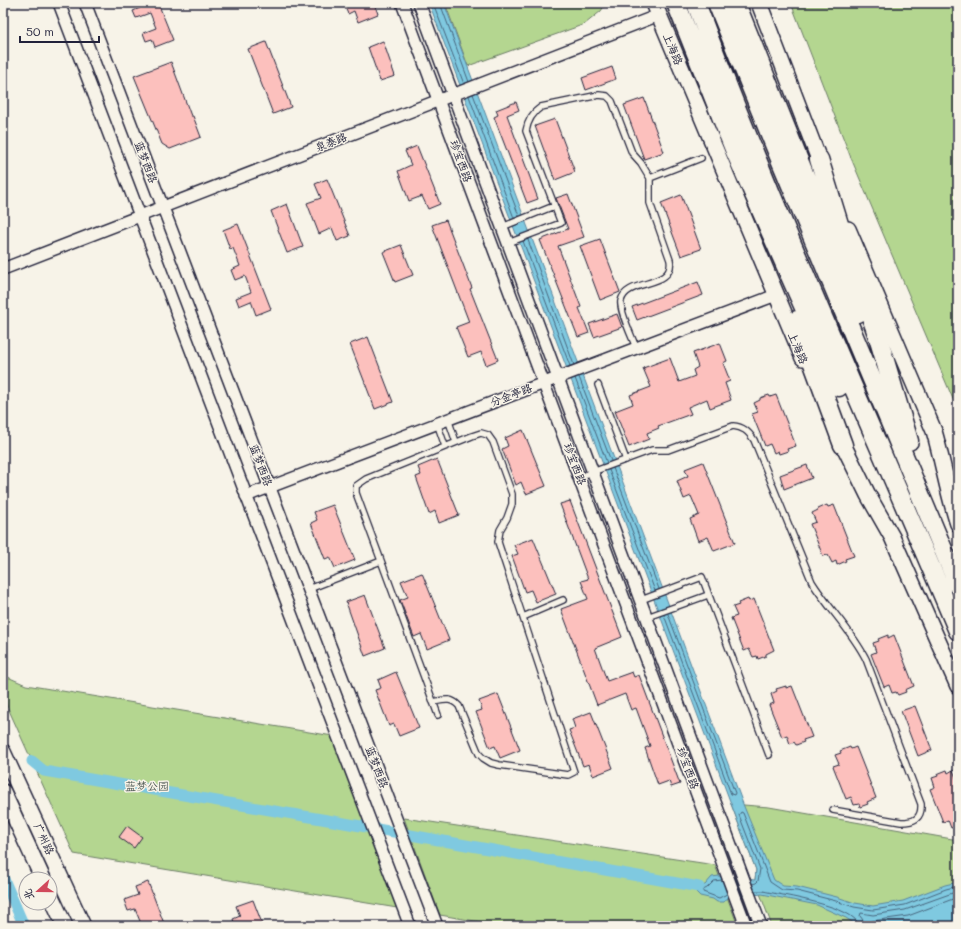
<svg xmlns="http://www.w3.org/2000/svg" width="961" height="929" font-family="Mali,'LXGW WenKai TC',sans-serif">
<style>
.green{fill:#b4d690;stroke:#6b7c66}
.water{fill:#7fc9e0;stroke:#5a869e}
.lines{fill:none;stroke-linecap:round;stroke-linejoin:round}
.shore{stroke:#47657d;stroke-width:1}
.canal{stroke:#7fc9e0;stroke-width:11}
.building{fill:#fcc0bd;stroke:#22223b}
.service-casing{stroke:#22223b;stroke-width:8}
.minor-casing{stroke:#22223b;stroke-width:14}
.secondary-casing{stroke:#22223b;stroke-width:18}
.trunk-casing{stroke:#22223b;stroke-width:21}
.service{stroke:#f7f3e8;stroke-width:5.5}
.minor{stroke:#f7f3e8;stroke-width:11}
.secondary{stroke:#f7f3e8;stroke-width:15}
.trunk{stroke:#f7f3e8;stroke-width:18}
.labels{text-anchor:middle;stroke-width:3;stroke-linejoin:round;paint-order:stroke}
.street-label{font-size:11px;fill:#22223b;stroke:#f7f3e8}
.park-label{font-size:11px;fill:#4e5854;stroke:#f7f3e8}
</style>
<rect width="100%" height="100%" fill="#f7f3e8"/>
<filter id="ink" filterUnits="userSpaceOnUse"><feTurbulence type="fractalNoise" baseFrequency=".025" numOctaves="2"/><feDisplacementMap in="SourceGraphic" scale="8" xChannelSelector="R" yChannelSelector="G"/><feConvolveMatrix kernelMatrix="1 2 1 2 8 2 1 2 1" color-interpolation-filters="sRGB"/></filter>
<g filter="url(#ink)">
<path class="green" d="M 445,3 L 606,3 L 601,11 L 585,24 L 468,66 Z
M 791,3 L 958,3 L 958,411 L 851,158 Z
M 3,675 L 26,685 L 339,737 L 403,909 L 74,854 L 3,697 Z
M 731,804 L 769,807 L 958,840 L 958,926 L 772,926 L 755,880 L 756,870 Z
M 404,818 L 715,865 L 738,926 L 504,926 L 440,915 Z"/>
<path class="water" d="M 429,3 L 444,3 L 743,804 L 774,880 L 783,886 L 797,887 L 837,897 L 855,903 L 873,906 L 903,901 L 945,885 L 958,882 L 958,926 L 858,926 L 846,918 L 817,905 L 762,894 L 728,898 L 723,902 L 717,902 L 713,899 L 700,896 L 695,891 L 699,887 L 705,885 L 712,877 L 719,876 L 755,880 L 756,870 Z"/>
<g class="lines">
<path class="shore" d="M 433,3 L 464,84
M 440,3 L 469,82
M 473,94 L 519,216
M 469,96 L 514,218
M 528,240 L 574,365
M 523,241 L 570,366
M 579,377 L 611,461
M 575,378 L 607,463
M 613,468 L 659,589
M 609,470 L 655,591
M 664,615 L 731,794 L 734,795 L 735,793 L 668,614
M 722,880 L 714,881 L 707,888 L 703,890 L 703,892 L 719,898 L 727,894
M 752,884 L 756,883 L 758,881 L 760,869 L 739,815 L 741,812 L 743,813 L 770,882 L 782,890 L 797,891 L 836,901 L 854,907 L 873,910 L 905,905 L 946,889 L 958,886
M 755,891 L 763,891 C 780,895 857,906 859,926
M 864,926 L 863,920 L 860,916 L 861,913 L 873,915 L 905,910 L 958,891
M 870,926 L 872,921 L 908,916 L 958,897"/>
<path class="canal" d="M 32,761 L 44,771 L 333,821 L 699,887
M 3,877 L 24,926"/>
</g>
<path class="building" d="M 138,3 L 158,3 L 173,40 L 155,47 L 152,39 L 146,41 L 143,33 L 156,28 L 150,13 L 136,18 L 133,11 L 140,8 Z
M 350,3 L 374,3 L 378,14 L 358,22 L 354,11 L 348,14 L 344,5 Z
M 383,41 L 395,76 L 380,81 L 368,47 Z
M 266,42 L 291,107 L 273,114 L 248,49 Z
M 171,62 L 191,116 L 193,116 L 201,137 L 170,149 L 162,144 L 134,76 Z
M 612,67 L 616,79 L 586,90 L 582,78 Z
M 644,98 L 664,152 L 644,159 L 624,105 Z
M 516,102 L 519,110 L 507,115 L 538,199 L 527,203 L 494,117 L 498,115 L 496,110 Z
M 555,119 L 575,172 L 555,180 L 535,126 Z
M 417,146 L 440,204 L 428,209 L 422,196 L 409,201 L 398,171 L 411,165 L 405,151 Z
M 327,179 L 350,236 L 337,241 L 332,228 L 319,234 L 307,203 L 321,198 L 315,184 Z
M 568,194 L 584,237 L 558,246 L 581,307 L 579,308 L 589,333 L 578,337 L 540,240 L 568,229 L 556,198 Z
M 681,195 L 701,249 L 681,256 L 661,203 Z
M 287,204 L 303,247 L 287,253 L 271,211 Z
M 446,220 L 472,288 L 470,289 L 498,360 L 486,365 L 481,352 L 468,357 L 456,327 L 469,322 L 432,225 Z
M 238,224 L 271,309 L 256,315 L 251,301 L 239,306 L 236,298 L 251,292 L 245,276 L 235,280 L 231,270 L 240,266 L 233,248 L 230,249 L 223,230 Z
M 600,239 L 620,292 L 600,300 L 580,246 Z
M 401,245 L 413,275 L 395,282 L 383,252 Z
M 698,282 L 703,295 L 637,320 L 632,307 Z
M 617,314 L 622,327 L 594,337 L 589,324 Z
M 368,337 L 393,402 L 375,409 L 350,344 Z
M 720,343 L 727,361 L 723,363 L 730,381 L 725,383 L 731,400 L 710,408 L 707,399 L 688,407 L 691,414 L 658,426 L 659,428 L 647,433 L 649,439 L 629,447 L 615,411 L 633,404 L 630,395 L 651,387 L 643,368 L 670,358 L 679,382 L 695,376 L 693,370 L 698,367 L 693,353 Z
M 769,395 L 770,397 L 776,395 L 796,446 L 787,449 L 788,451 L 779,454 L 778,451 L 774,453 L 770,444 L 765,446 L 752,414 L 758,412 L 754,403 L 760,400 L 760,398 Z
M 523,430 L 546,486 L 526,494 L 521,482 L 516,485 L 502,449 L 508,446 L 505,438 Z
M 437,459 L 459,515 L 439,523 L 435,511 L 429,514 L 416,477 L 421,475 L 418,467 Z
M 703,462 L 735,543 L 714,551 L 708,537 L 698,541 L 690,519 L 699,515 L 691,496 L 684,499 L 677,481 L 688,476 L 685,469 Z
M 807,465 L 812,478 L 784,489 L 780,475 Z
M 570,501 L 622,637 L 595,648 L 607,681 L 632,672 L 634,677 L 639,675 L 680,784 L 671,787 L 669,781 L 658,785 L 645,748 L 650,746 L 636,708 L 631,710 L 625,694 L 597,705 L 561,609 L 588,599 L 581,581 L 588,579 L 560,504 Z
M 333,505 L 355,560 L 335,568 L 330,557 L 325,559 L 311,523 L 317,520 L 314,512 Z
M 827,505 L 828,507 L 834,505 L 854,556 L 845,559 L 846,561 L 837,565 L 836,561 L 832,563 L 828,555 L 823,556 L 810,524 L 816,522 L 812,513 L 818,510 L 818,509 Z
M 533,538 L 556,594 L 536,602 L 531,590 L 525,592 L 512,556 L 518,554 L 514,545 Z
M 422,573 L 449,640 L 427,649 L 421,634 L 414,637 L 400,600 L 408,597 L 401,581 Z
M 365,595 L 385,648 L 365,656 L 346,602 Z
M 748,599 L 749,601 L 754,599 L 774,650 L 766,654 L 766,656 L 758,659 L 757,656 L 753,657 L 749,649 L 744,651 L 731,618 L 737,616 L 733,607 L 739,605 L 738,603 Z
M 888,635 L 888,638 L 894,635 L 914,686 L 905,690 L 906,692 L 898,695 L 896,692 L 892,693 L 889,685 L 884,687 L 871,654 L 876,652 L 873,643 L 879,641 L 878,639 Z
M 396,672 L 419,728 L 399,736 L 394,724 L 389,726 L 375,690 L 381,688 L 378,680 Z
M 786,686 L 786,688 L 792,686 L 812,737 L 803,740 L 804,742 L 796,745 L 794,742 L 790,744 L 787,735 L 782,737 L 769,705 L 774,703 L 771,694 L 777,691 L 776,689 Z
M 498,694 L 520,750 L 500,758 L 495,746 L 490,748 L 476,712 L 482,710 L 479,701 Z
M 915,706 L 932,750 L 918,756 L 901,711 Z
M 591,712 L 613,768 L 593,776 L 589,764 L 583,766 L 569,730 L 575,728 L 572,719 Z
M 850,747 L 851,749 L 856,747 L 876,798 L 867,802 L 868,804 L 860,807 L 859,804 L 854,805 L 851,797 L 846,799 L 833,766 L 839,764 L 835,755 L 841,753 L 840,751 Z
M 947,770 L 948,773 L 953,770 L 958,783 L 958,826 L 951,828 L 948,820 L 943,822 L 930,789 L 935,787 L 932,778 L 938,776 L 937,774 Z
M 127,826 L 142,837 L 134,848 L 119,837 Z
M 148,882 L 165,926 L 142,926 L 135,909 L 128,911 L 124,900 L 138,895 L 135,887 Z
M 253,900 L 263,926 L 235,926 L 233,919 L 240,916 L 236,906 Z"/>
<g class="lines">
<g class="service-casing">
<path id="service" d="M 650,178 L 701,158
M 502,227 L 554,206
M 508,243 L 561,223 L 526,131 C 528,120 532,113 541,107 L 599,95 L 607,96 L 612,101 L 632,153 L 641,163 L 650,178 L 650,203 L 670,260 C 675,289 626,278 621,301 C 619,310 633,339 636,348
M 598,385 L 626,460
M 448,419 L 456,442
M 437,423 L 445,446
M 579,477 L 652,450 L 668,450 L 733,426 C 743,427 748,431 754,440 L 812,582 C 829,609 852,631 866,659 L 921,804 C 922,819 914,822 901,822 L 833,810
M 309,589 L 381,561
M 641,600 L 702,577 L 769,755
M 523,617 L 563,600
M 647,617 L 708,595
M 433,702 C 444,700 451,697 459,706 L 479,754 L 483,758 L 491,763 L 499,765 L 568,775 L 574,772 L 498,542 L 500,530 L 507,518 L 512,504 L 512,494 L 493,442 L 488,435 L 481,433 L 472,436 L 366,479 L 356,486 L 356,493 L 438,715"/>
</g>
<g class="minor-casing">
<path id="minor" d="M 59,3 L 410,926
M 85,3 L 437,926
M 402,3 L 746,926
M 419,3 L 761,926
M 3,269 L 659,15
M 246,496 L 776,295"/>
</g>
<g class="secondary-casing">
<path id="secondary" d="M 654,3 L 803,358
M 759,3 L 823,170
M 848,229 L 934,431 C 943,462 948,494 958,524
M 838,434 L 868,495 L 892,537 L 958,686
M 3,752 L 83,926
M 3,792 L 43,879
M 50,894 L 65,926"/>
</g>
<g class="trunk-casing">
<path id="trunk" d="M 676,3 L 734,149 L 839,387
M 696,3 C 775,216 870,422 958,631
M 717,3 L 782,164 L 958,585
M 736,3 L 806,178 L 857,313
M 819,159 L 843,237 L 877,334 L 909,441
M 797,320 L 843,445"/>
</g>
<use href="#service" class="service"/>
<use href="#minor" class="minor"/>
<use href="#secondary" class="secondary"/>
<use href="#trunk" class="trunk"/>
</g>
</g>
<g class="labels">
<g class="street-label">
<text transform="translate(673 49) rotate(67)" y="4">上海路</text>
<text transform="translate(331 142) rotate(-21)" y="4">泉泰路</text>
<text transform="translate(461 161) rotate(70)" y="4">珍宝西路</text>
<text transform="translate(146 162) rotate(69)" y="4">蓝梦西路</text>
<text transform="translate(798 348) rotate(67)" y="4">上海路</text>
<text transform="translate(511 395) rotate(-21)" y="4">分金亭路</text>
<text transform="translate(575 464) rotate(69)" y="4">珍宝西路</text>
<text transform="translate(261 465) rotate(69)" y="4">蓝梦西路</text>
<text transform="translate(377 767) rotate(69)" y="4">蓝梦西路</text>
<text transform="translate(688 768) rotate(70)" y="4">珍宝西路</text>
<text transform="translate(44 839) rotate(65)" y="4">广州路</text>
</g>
<g class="park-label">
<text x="147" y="790">蓝梦公园</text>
</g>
</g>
<rect width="961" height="929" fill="none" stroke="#f7f3e8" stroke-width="16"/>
<rect x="8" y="8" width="945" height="913" fill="none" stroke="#22223b" stroke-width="1.5" filter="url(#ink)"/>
<g transform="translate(38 891) rotate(249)"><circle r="19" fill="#f7f3e8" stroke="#a29fa3"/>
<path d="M0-3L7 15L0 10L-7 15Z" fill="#d1495b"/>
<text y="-6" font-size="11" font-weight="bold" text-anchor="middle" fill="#22223b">北</text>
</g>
<path d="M20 36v6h79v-6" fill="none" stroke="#22223b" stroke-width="2"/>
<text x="26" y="36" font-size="12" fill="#22223b" stroke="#f7f3e8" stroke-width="3" paint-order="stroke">50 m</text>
</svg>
